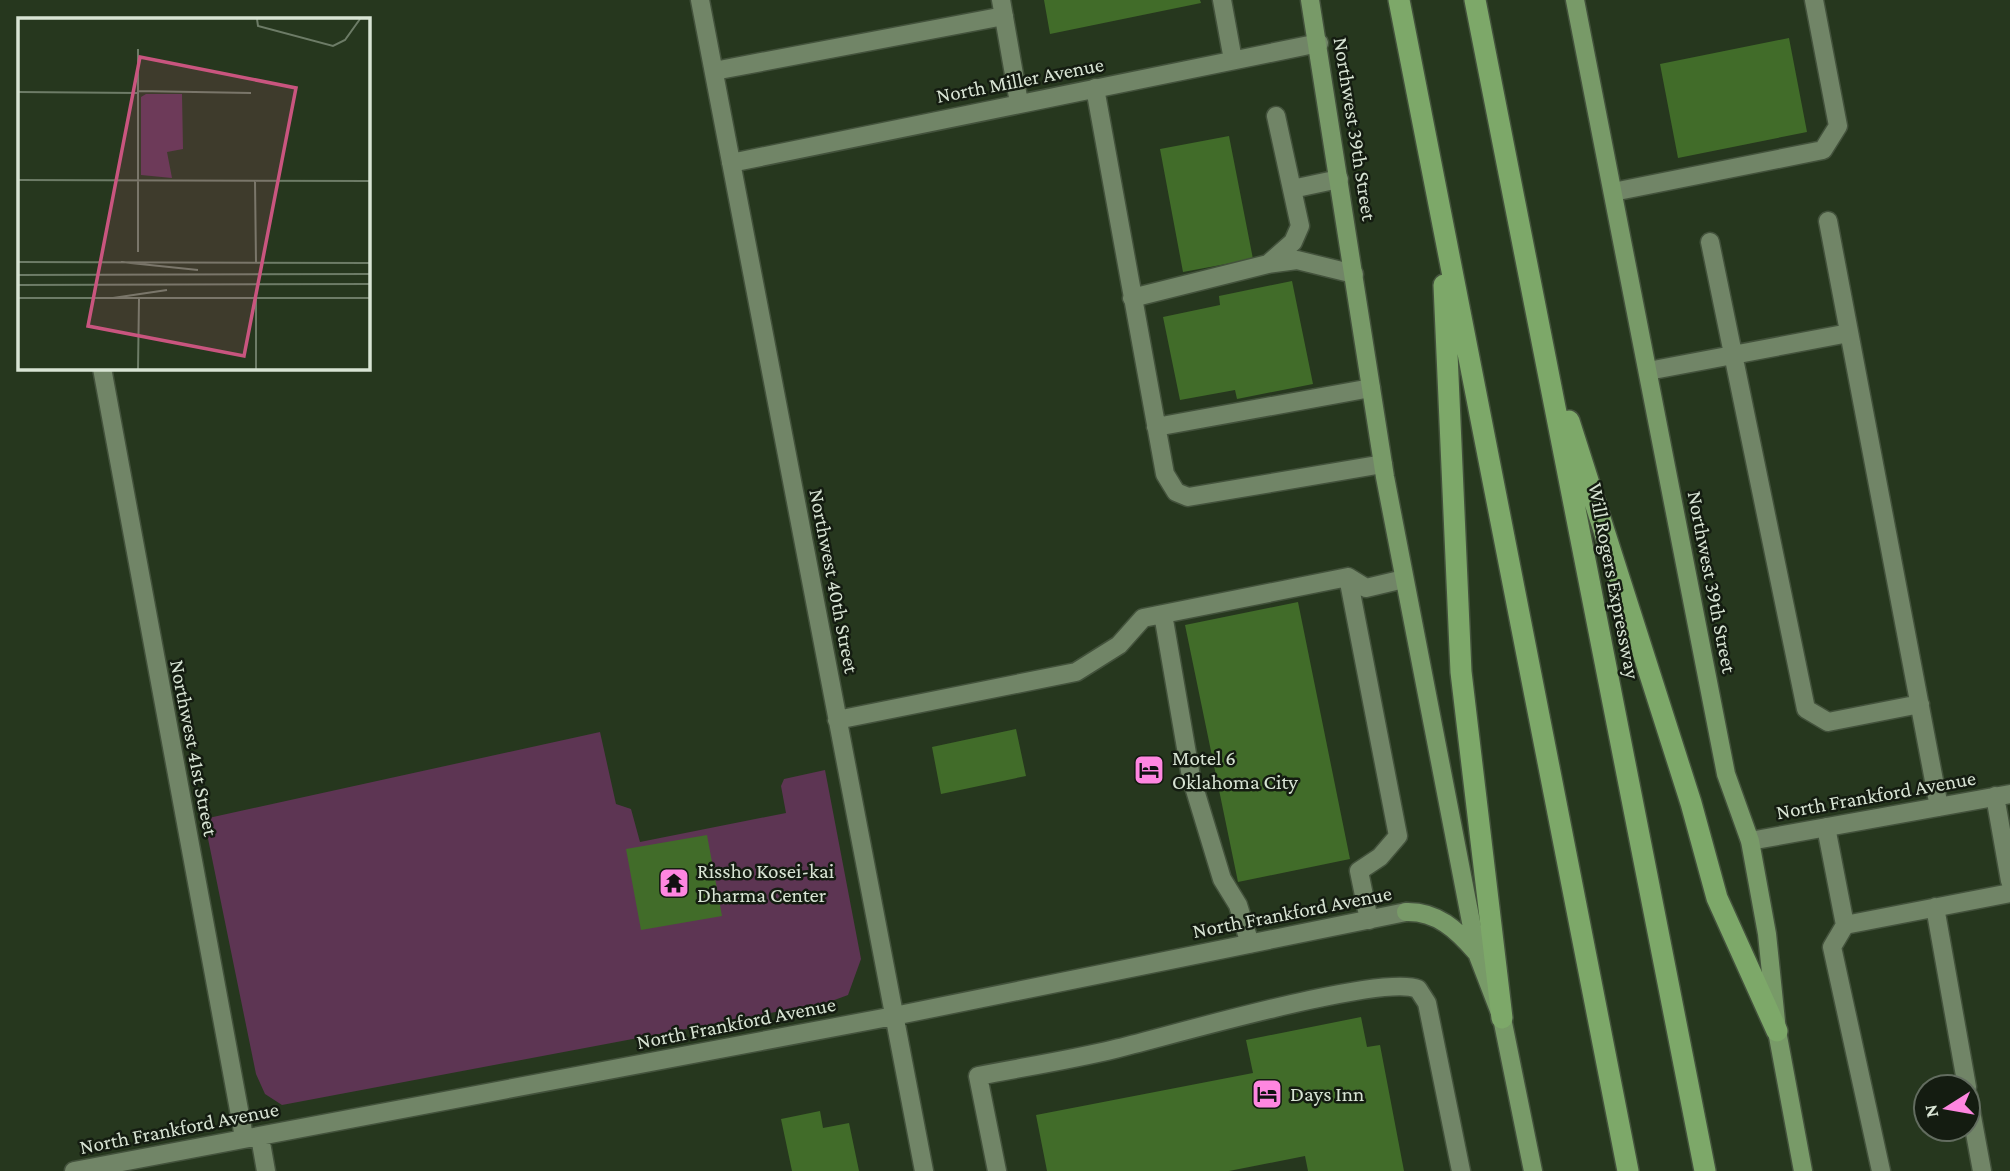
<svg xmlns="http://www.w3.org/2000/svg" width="2010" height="1171" font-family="'Crimson Pro',serif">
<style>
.green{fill:#5d3553}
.building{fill:#416c29}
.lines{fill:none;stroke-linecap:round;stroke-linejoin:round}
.minor-casing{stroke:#43523c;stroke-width:21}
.major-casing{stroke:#43523c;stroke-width:21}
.highway-casing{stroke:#43523c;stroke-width:24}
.minor{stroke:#718567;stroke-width:18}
.major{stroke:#789a68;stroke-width:18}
.highway{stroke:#7da869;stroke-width:21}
.labels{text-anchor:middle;stroke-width:5;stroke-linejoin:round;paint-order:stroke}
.street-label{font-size:21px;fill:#d8e4d4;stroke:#141c11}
.poi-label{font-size:21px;fill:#d8e4d4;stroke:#141c11;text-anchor:start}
.inset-road{fill:none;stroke:#6d7c67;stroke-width:2}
.view{fill:#c9557f;fill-opacity:0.15;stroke:#c9557f;stroke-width:3.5}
.inset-edge{fill:none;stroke:#d8e4d4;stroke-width:3.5}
</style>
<rect width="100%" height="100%" fill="#26371e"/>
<path class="green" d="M 600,732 L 616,804 L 631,809 L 640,842 L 786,813 L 781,786 L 784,779 L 825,770 L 861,959 L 848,995 L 829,1002 L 282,1105 L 265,1094 L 256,1074 L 204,819 Z"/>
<path class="building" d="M 1044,0 L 1200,0 L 1201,3 L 1050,34 Z
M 1789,38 L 1807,132 L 1678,158 L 1660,64 Z
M 1229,136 L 1253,259 L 1183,272 L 1160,149 Z
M 1292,281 L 1313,384 L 1237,399 L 1235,390 L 1180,400 L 1163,317 L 1220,305 L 1219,296 Z
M 1298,602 L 1350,859 L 1238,882 L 1185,625 Z
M 1016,729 L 1026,776 L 941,794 L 932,747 Z
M 707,835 L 722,916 L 641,930 L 626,849 Z
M 1361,1017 L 1367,1047 L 1380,1045 L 1404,1171 L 1308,1171 L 1305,1156 L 1229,1171 L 1047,1171 L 1036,1115 L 1253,1073 L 1246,1040 Z
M 820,1111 L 823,1128 L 849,1123 L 859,1171 L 792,1171 L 781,1119 Z"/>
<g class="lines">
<g class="minor-casing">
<path id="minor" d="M 700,0 L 924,1171
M 1001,0 L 1019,103
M 1222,0 L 1233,60
M 714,71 L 1004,16
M 1095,88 L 1165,474 L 1176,492 L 1188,497 L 1383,464
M 731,163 L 1319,43
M 1292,189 L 1339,179
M 1613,192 L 1823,150 L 1838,126 L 1814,0
M 1828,221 L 1939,807
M 1710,242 L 1806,709 L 1828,722 L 1920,704
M 1268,264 L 1293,242 L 1300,226 L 1276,116
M 1132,298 L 1268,264 L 1297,260 L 1354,274
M 102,368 L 244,1137
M 1648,371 L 1849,333
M 1156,427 L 1371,388
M 1348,577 L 1398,836 L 1380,857 L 1359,871 L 1369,920
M 1163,614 L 1191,777 L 1222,879 L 1238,905 L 1250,944
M 837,720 L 1076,672 L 1119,645 L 1143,618 L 1348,577 L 1366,588 L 1404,579
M 1995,796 L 2010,881
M 1826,827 L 1845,925
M 1750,841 L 2010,794
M 1935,907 L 1967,1087
M 1968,1095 L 1982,1171
M 260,1137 L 266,1171
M 74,1171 L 894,1016 L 1406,912
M 997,1171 L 978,1076 C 1024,1067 1070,1060 1115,1049 C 1166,1037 1382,973 1418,989 L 1427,1003 L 1461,1171
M 1881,1171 L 1832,947 L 1845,925 L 2010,893"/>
</g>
<g class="major-casing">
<path id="major" d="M 1310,0 L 1385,477 L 1477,953 L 1502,1018 L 1533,1171
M 1575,0 L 1726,774 L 1750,841 L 1767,934 L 1777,1031 L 1803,1171
M 1406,912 C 1437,911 1457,930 1476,952"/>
</g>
<g class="highway-casing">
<path id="highway" d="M 1399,0 L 1628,1171
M 1475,0 L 1705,1171
M 1444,285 L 1461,672 L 1502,1018
M 1569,421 L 1691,803 L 1717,898 L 1777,1031"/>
</g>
<use href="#minor" class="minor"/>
<use href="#major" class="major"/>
<use href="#highway" class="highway"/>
</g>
<defs>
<g id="hotel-square" transform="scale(1.575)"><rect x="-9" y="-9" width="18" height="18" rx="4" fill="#fe86e0" stroke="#141c11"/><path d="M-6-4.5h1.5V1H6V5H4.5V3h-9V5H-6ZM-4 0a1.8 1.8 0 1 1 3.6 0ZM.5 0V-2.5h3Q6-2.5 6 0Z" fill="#111"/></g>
<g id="temple-square" transform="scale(1.575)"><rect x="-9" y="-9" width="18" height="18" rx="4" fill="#fe86e0" stroke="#141c11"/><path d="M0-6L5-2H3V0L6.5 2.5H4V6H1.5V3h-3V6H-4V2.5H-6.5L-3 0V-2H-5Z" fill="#111"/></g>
</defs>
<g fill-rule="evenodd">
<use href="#hotel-square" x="1149" y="770"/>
<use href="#temple-square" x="674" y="883"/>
<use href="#hotel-square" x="1267" y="1094"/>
</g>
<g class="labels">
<g class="street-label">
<text transform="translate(1020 80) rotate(-11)" y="7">North Miller Avenue</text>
<text transform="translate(1355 129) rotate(81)" y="7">Northwest 39th Street</text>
<text transform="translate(834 581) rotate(79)" y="7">Northwest 40th Street</text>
<text transform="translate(1614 581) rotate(79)" y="7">Will Rogers Expressway</text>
<text transform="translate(1712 582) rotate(79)" y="7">Northwest 39th Street</text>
<text transform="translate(194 748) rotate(79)" y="7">Northwest 41st Street</text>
<text transform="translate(1876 795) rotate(-10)" y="7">North Frankford Avenue</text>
<text transform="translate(1292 912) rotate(-11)" y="7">North Frankford Avenue</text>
<text transform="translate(736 1023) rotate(-11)" y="7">North Frankford Avenue</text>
<text transform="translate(179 1128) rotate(-11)" y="7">North Frankford Avenue</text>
</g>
<g class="poi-label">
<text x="1172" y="765">Motel 6<tspan x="1172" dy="24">Oklahoma City</tspan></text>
<text x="697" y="878">Rissho Kosei-kai<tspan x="697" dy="24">Dharma Center</tspan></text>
<text x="1290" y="1101">Days Inn</text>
</g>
</g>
<g transform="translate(18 18)">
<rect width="352" height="352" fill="#26371e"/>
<path d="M 128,76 L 164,76 L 165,131 L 149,134 L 154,160 L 123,157 L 123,79 Z" fill="#5d3553"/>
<path class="inset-road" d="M 239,1 L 240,8 L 315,28 L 327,22 L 342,1M 120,31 L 120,234M 120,73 L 233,75M 0,74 L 120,75M 0,162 L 352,163M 237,163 L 238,245M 0,244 L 352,245M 103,244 L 180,252M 0,257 L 352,256M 0,267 L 352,266M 0,280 L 352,280M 95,280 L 149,272M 120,351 L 121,281M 238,351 L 238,280"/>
<path class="view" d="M 122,39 L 278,70 L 226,338 L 70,308 Z"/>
<rect width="352" height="352" class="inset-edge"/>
</g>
<g transform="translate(1947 1108) rotate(259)"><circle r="33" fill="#141c11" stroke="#626c5f" stroke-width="2"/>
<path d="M0-5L12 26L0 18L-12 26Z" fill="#fe86e0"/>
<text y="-10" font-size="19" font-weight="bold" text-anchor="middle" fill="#d8e4d4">N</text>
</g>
</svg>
